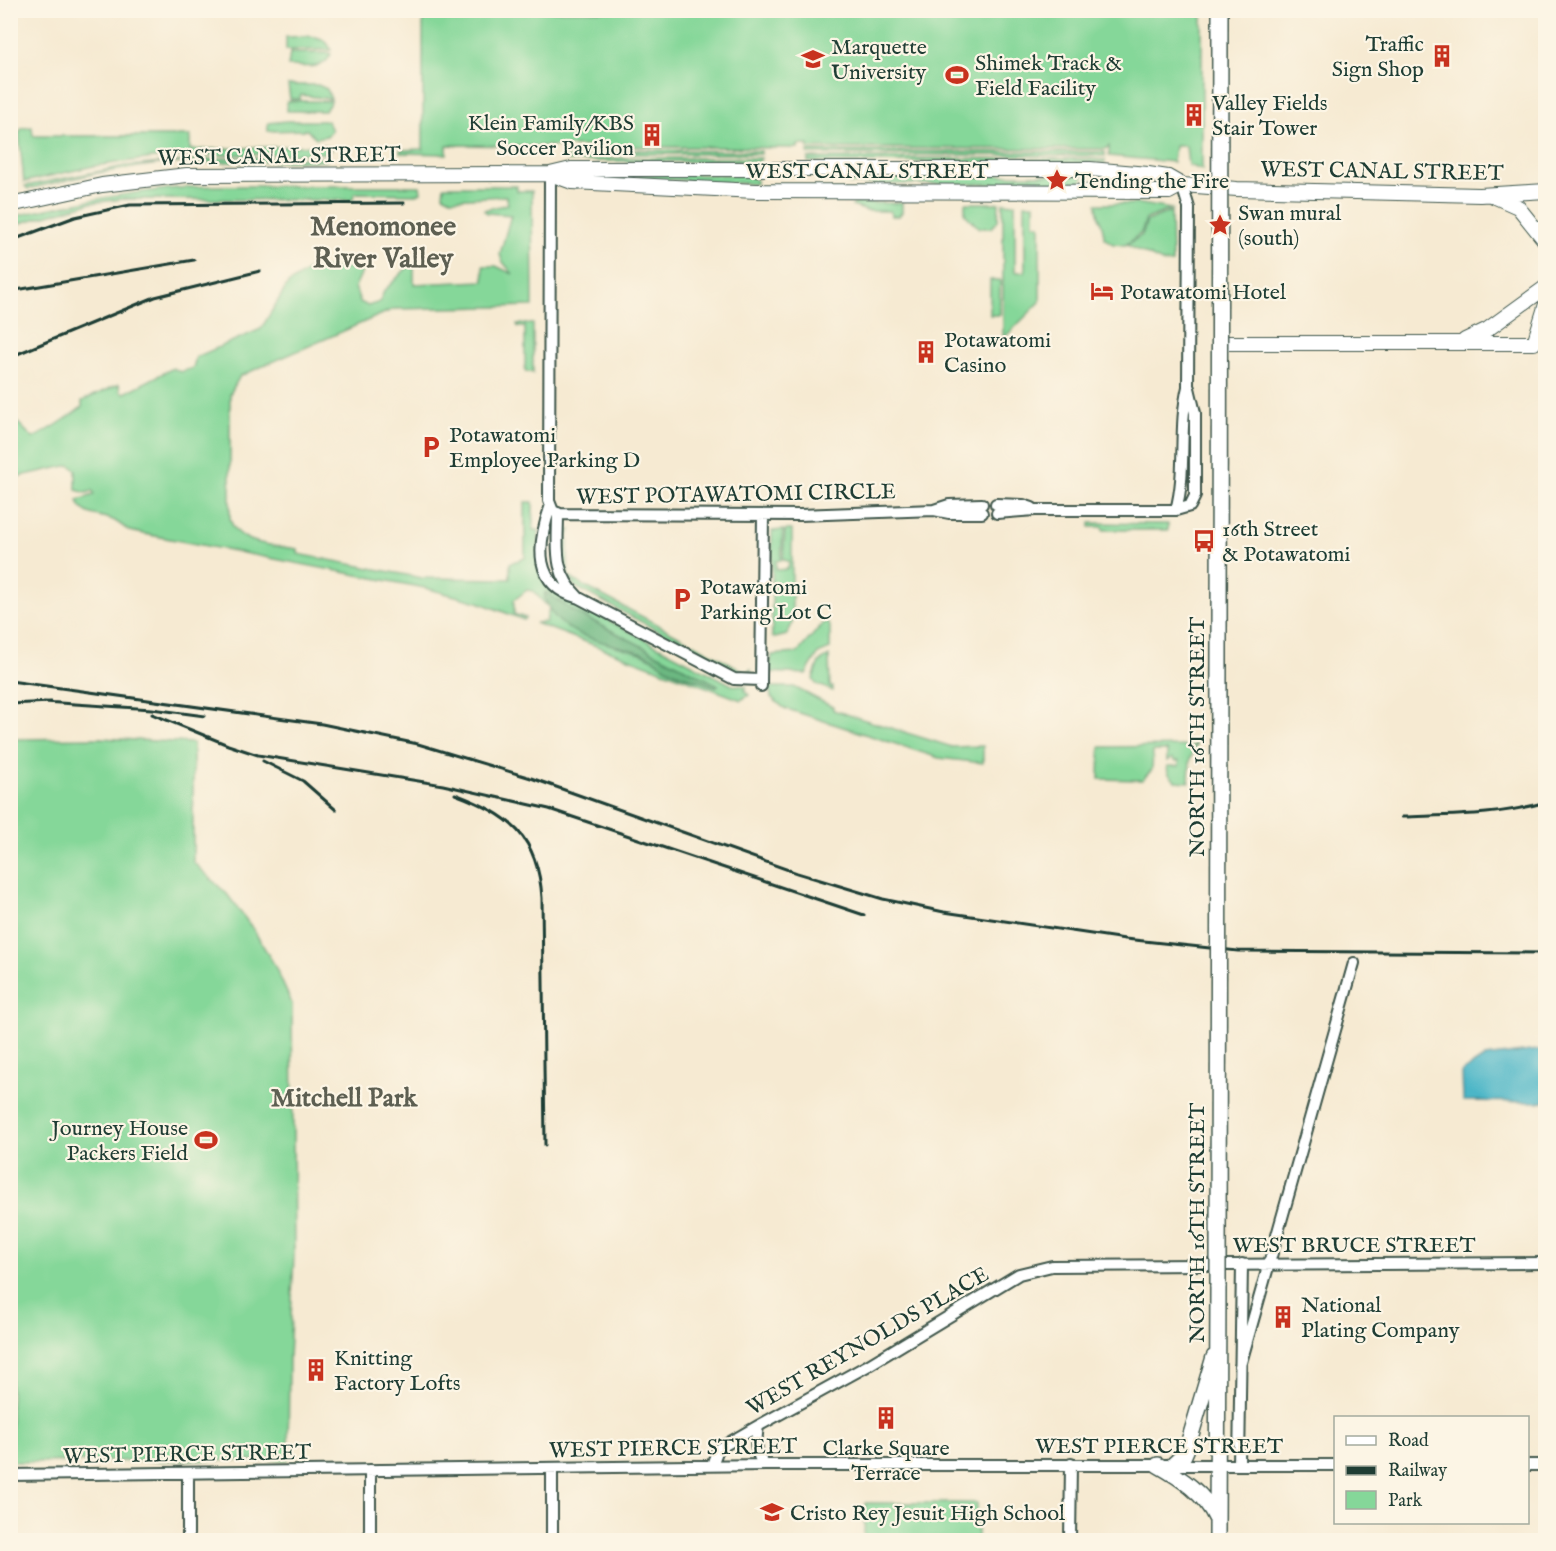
<svg xmlns="http://www.w3.org/2000/svg" width="1556" height="1551" font-family="'IM FELL English',serif">
<style>
.green{fill:#85d799;stroke:#528a66;stroke-width:1.5;fill-rule:evenodd}
.forest{fill:#6cb881;stroke:#467a5a;stroke-width:1.5}
.water{fill:#4bb6c7;stroke:#357a7e;stroke-width:1.5}
.lines{fill:none;stroke-linecap:round;stroke-linejoin:round}
.minor-casing{stroke:#3f574c;stroke-width:14}
.tertiary-casing{stroke:#3f574c;stroke-width:16}
.secondary-casing{stroke:#3f574c;stroke-width:18}
.minor{stroke:#fff;stroke-width:10}
.tertiary{stroke:#fff;stroke-width:14}
.secondary{stroke:#fff;stroke-width:15}
.rail{stroke:#1f3d34;stroke-width:3}
.secondary-bridge-casing{stroke:#3f574c;stroke-width:18;stroke-linecap:butt}
.secondary-bridge{stroke:#fff;stroke-width:15}
.labels{text-anchor:middle;stroke-width:4.5;stroke-linejoin:round;paint-order:stroke}
.poi-label{font-size:22px;fill:#1f3d34;stroke:#fcf5e5;text-anchor:start}
.street-label{font-size:22px;fill:#1f3d34;stroke:#fcf5e5}
.quarter-label{font-size:26px;font-weight:bold;fill:#5d5f52;stroke:#fcf5e5}
.district-label{font-size:28px;font-weight:bold;fill:#5d5f52;stroke:#fcf5e5}
</style>
<rect width="100%" height="100%" fill="#fcf5e5"/>
<filter id="ink" filterUnits="userSpaceOnUse"><feTurbulence type="fractalNoise" baseFrequency=".0167" numOctaves="2"/><feDisplacementMap in="SourceGraphic" scale="12" xChannelSelector="R" yChannelSelector="G"/><feConvolveMatrix kernelMatrix="1 2 1 2 8 2 1 2 1" color-interpolation-filters="sRGB"/></filter>
<filter id="wash" filterUnits="userSpaceOnUse"><feTurbulence type="fractalNoise" baseFrequency=".008" numOctaves="4" result="noise"/><feDisplacementMap in="SourceGraphic" scale="24" xChannelSelector="R" yChannelSelector="G"/><feGaussianBlur stdDeviation="1.35" result="paint"/><feColorMatrix in="noise" values="0 0 0 0 0 0 0 0 0 0 0 0 0 0 0 0 0 1.4 0 .05"/><feComposite in="paint" operator="in"/></filter>
<g filter="url(#wash)">
<rect width="100%" height="100%" fill="#f6ead2"/>
<path class="green" d="M 423,11 L 1202,11 L 1202,170 L 1188,165 L 1186,146 L 1175,146 L 1173,162 L 1109,156 L 1109,146 L 1105,149 L 808,148 L 809,145 L 798,145 L 798,148 L 447,145 L 447,154 L 400,153 L 400,150 L 423,149 Z
M 286,37 C 302,37 325,31 331,50 L 286,50 Z
M 290,53 L 329,53 L 331,54 C 324,71 304,66 288,66 Z
M 288,85 L 318,85 L 327,89 L 331,99 L 301,95 L 300,99 L 290,99 Z
M 287,101 L 331,101 L 325,111 L 287,111 Z
M 287,121 L 327,121 L 332,130 L 327,136 L 316,138 L 307,130 L 268,131 L 268,123 Z
M 32,127 L 33,136 L 190,136 L 190,150 L 326,145 L 331,150 L 326,150 L 326,153 L 169,156 L 94,166 L 24,182 L 19,133 L 22,128 Z
M 631,150 L 761,151 L 761,154 L 631,154 Z
M 808,151 L 1105,152 L 1105,156 L 808,154 Z
M 228,158 L 326,158 L 326,161 L 165,163 L 98,173 L 28,189 L 25,186 L 125,166 Z
M 566,158 L 761,158 L 759,162 L 566,161 Z
M 808,158 L 1087,159 L 1105,160 L 1105,163 L 808,162 Z
M 639,174 L 746,175 L 756,180 L 756,184 L 639,178 Z
M 864,175 L 1081,175 L 1083,178 L 1080,184 L 849,184 L 853,177 Z
M 221,186 L 420,186 L 421,192 L 417,194 L 355,193 L 352,200 L 123,199 L 90,203 L 11,226 L 11,217 C 81,201 149,187 221,186 Z
M 444,186 L 517,186 L 517,191 L 532,191 L 533,306 L 394,309 L 240,376 L 230,394 L 230,518 C 236,546 275,545 298,549 L 298,554 L 422,578 L 510,579 L 510,563 L 525,558 L 525,502 L 533,502 L 533,530 L 539,530 L 539,562 L 560,595 L 732,685 L 746,686 L 745,691 L 749,695 L 741,700 L 535,623 L 546,622 L 549,608 L 533,591 L 527,590 L 514,600 L 514,614 L 526,618 L 524,620 L 478,602 L 425,588 L 129,531 C 124,527 119,523 113,520 C 101,515 80,516 78,500 L 94,495 L 93,491 L 86,493 L 76,490 L 76,470 L 70,465 L 16,477 L 11,484 L 11,463 L 15,460 L 12,426 L 15,423 L 18,423 L 33,438 C 48,431 69,417 82,407 L 82,401 L 119,384 L 121,392 L 125,393 L 173,368 L 180,372 L 193,368 L 196,357 L 261,329 L 288,284 L 315,266 L 329,269 L 364,267 L 355,287 L 360,302 L 368,306 L 380,302 L 384,291 L 410,265 L 414,267 L 414,284 L 484,281 L 483,266 L 496,266 L 513,274 L 502,261 L 500,254 L 511,215 L 487,213 L 484,210 L 508,204 L 506,196 L 451,199 L 443,195 ZM 546,592 L 573,611 L 718,685 L 715,687 C 701,680 685,678 672,671 C 663,666 652,657 641,653 C 605,641 556,637 544,594 Z
M 855,203 L 902,203 L 902,212 L 899,216 L 891,216 L 890,211 L 867,211 L 852,206 Z
M 965,203 L 999,203 L 998,221 L 991,228 L 979,228 L 965,214 Z
M 1003,203 L 1015,204 L 1015,272 L 1025,272 L 1025,204 L 1034,204 L 1034,224 L 1040,225 L 1040,302 L 1003,339 Z
M 1097,204 L 1142,204 L 1171,209 L 1146,219 L 1141,233 L 1125,245 L 1113,244 L 1104,238 C 1104,225 1097,217 1097,204 Z
M 1171,211 L 1172,263 L 1164,263 L 1127,245 L 1142,235 L 1147,221 Z
M 990,280 L 1000,280 L 1000,315 L 990,315 Z
M 517,324 L 533,324 L 533,373 L 525,371 L 525,327 L 518,327 Z
M 1090,523 L 1168,524 L 1168,530 L 1103,530 L 1103,527 L 1090,527 Z
M 561,530 L 571,530 L 568,535 L 568,575 L 575,581 L 746,672 L 751,669 L 751,673 L 735,672 L 574,586 L 563,569 Z
M 783,530 L 781,560 L 776,561 L 776,570 L 788,569 L 789,561 L 783,560 L 785,530 L 792,530 L 792,624 L 787,635 L 775,638 L 772,637 L 772,531 Z
M 825,621 L 830,626 L 830,649 L 818,654 L 806,674 L 768,672 L 772,655 L 797,653 Z
M 829,656 L 830,687 L 833,687 L 833,691 L 816,684 L 813,679 L 819,662 Z
M 769,687 L 794,687 L 833,707 L 833,710 L 952,747 L 983,746 L 983,763 L 939,758 L 784,708 L 771,697 Z
M 100,738 L 193,743 L 193,862 L 227,894 L 253,929 L 274,964 L 292,1004 L 294,1255 L 289,1358 L 288,1460 L 11,1462 L 11,739 Z
M 1194,741 L 1196,745 L 1190,759 L 1189,782 L 1175,781 L 1168,773 L 1167,766 L 1179,766 L 1179,761 L 1174,761 L 1173,758 L 1167,761 L 1167,751 L 1153,751 L 1152,770 L 1142,780 L 1099,779 L 1100,747 L 1194,746 Z
M 865,1503 L 977,1503 L 977,1540 L 864,1540 Z"/>
<path class="forest" d="M 546,592 L 573,611 L 718,685 L 716,687 C 701,680 686,678 672,671 C 663,667 653,657 642,653 C 610,642 562,639 547,604 C 545,599 544,597 546,592 Z"/>
<path class="water" d="M 1545,1049 L 1545,1102 L 1463,1101 L 1462,1072 L 1485,1057 Z"/>
</g>
<g filter="url(#ink)">
<g class="lines">
<g class="minor-casing">
<path id="minor" d="M 550,174 L 549,501 L 553,511 L 560,514 L 800,515 L 934,510 L 949,513 L 982,513
M 996,504 L 1023,505 L 1032,508
M 550,508 C 537,545 533,586 579,598 C 552,572 558,548 558,513
M 934,510 L 949,505 L 982,504
M 1176,510 C 1187,470 1178,428 1188,387 L 1189,208 L 1182,185
M 997,513 L 1035,510 L 1176,510 L 1190,506 L 1195,496 L 1195,413 L 1189,388
M 579,598 L 734,679 L 761,680
M 761,686 L 763,515
M 1240,1366 L 1354,963
M 758,1426 C 756,1440 754,1454 765,1465
M 1239,1464 L 1242,1264
M 712,1465 L 718,1449 L 758,1426 L 867,1366 L 1019,1274 L 1052,1266 L 1546,1263
M 1528,1465 L 1546,1465
M 370,1470 L 370,1540
M 188,1473 L 188,1540
M 10,1475 L 765,1465 L 1336,1465
M 552,1540 L 552,1468
M 1070,1540 L 1071,1464"/>
</g>
<g class="tertiary-casing">
<path id="tertiary" d="M 550,174 L 572,182 L 756,191 L 1169,192 L 1182,185
M 1491,195 L 1518,207 L 1546,242
M 10,205 L 102,185 L 187,175 L 550,174 L 571,169 L 1090,169 L 1148,174 L 1168,177 L 1182,185 L 1237,189 L 1480,195 L 1546,191
M 1465,340 L 1488,329 L 1546,287
M 1219,343 L 1534,343 L 1546,304"/>
</g>
<g class="secondary-casing">
<path id="secondary" d="M 1174,1464 L 1184,1455 L 1187,1448 L 1214,1357
M 1158,1465 C 1181,1478 1205,1494 1216,1518
M 1217,1540 L 1218,1286"/>
</g>
<use href="#minor" class="minor"/>
<use href="#tertiary" class="tertiary"/>
<use href="#secondary" class="secondary"/>
<path class="rail" d="M 10,241 L 75,217 L 130,205 L 404,203
M 10,291 L 194,260
M 10,357 L 155,297 L 260,271
M 10,681 L 322,724 L 418,744 L 531,778 L 797,873 L 883,899 L 944,912 L 1125,939 L 1238,951 L 1546,953
M 44,702 L 152,709 L 205,716
M 10,704 L 51,702
M 152,714 L 228,745 L 258,755 L 443,785 L 549,809 L 864,915
M 263,761 L 303,781 L 336,810
M 455,794 C 510,815 538,836 542,898 L 545,1145
M 1402,817 C 1449,815 1499,816 1546,802"/>
<g class="secondary-bridge-casing">
<path id="secondary-bridge" d="M 1218,1286 L 1220,10"/>
</g>
<use href="#secondary-bridge" class="secondary-bridge"/>
</g>
</g>
<defs>
<g id="building-bare" transform="scale(1.8)"><path d="M-4-6H4V6H1V3H-1V6H-4ZM-2.5-4.3h1.7v1.8h-1.7ZM.8-4.3h1.7v1.8H.8ZM-2.5-1h1.7V.8h-1.7ZM.8-1h1.7V.8H.8Z" fill="#c8321e" stroke="#fcf5e5" stroke-width="2.5" paint-order="stroke"/></g>
<g id="university-bare" transform="scale(1.8)"><path d="M0-5L7-2L0 1L-7-2ZM-4 1L0 2.5L4 1V4Q0 6-4 4Z" fill="#c8321e" stroke="#fcf5e5" stroke-width="2.5" paint-order="stroke"/></g>
<g id="stadium-bare" transform="scale(1.8)"><path d="M0-5a6.5 5 0 1 0 0 10a6.5 5 0 1 0 0-10ZM-3.5-1.8h7v3.6h-7Z" fill="#c8321e" stroke="#fcf5e5" stroke-width="2.5" paint-order="stroke"/></g>
<g id="sight-bare" transform="scale(1.8)"><path d="M0-6L1.8-2.2L6-1.7L2.9 1.2L3.7 5.4L0 3.3L-3.7 5.4L-2.9 1.2L-6-1.7L-1.8-2.2Z" fill="#c8321e" stroke="#fcf5e5" stroke-width="2.5" paint-order="stroke"/></g>
<g id="hotel-bare" transform="scale(1.8)"><path d="M-6-4.5h1.5V1H6V5H4.5V3h-9V5H-6ZM-4 0a1.8 1.8 0 1 1 3.6 0ZM.5 0V-2.5h3Q6-2.5 6 0Z" fill="#c8321e" stroke="#fcf5e5" stroke-width="2.5" paint-order="stroke"/></g>
<g id="parking-bare" transform="scale(1.8)"><path d="M-3.5-5.5H1a3.5 3.5 0 0 1 0 7H-1V5.5H-3.5ZM-1-3.4V-.6H.8a1.4 1.4 0 0 0 0-2.8Z" fill="#c8321e" stroke="#fcf5e5" stroke-width="2.5" paint-order="stroke"/></g>
<g id="bus-bare" transform="scale(1.8)"><path d="M-5-6H5V4H4V6H2V4H-2V6H-4V4H-5ZM-3.5-4V0h7V-4ZM-3.5 1.2v1.5H-2V1.2ZM2 1.2v1.5H3.5V1.2Z" fill="#c8321e" stroke="#fcf5e5" stroke-width="2.5" paint-order="stroke"/></g>
<g id="school-bare" transform="scale(1.8)"><path d="M0-5L7-2L0 1L-7-2ZM-4 1L0 2.5L4 1V4Q0 6-4 4Z" fill="#c8321e" stroke="#fcf5e5" stroke-width="2.5" paint-order="stroke"/></g>
</defs>
<g fill-rule="evenodd">
<use href="#building-bare" x="1442" y="56"/>
<use href="#university-bare" x="813" y="59"/>
<use href="#stadium-bare" x="957" y="75"/>
<use href="#building-bare" x="1194" y="115"/>
<use href="#building-bare" x="652" y="135"/>
<use href="#sight-bare" x="1057" y="180"/>
<use href="#sight-bare" x="1220" y="225"/>
<use href="#hotel-bare" x="1102" y="291"/>
<use href="#building-bare" x="926" y="352"/>
<use href="#parking-bare" x="431" y="447"/>
<use href="#bus-bare" x="1204" y="541"/>
<use href="#parking-bare" x="682" y="599"/>
<use href="#stadium-bare" x="206" y="1140"/>
<use href="#building-bare" x="1283" y="1317"/>
<use href="#building-bare" x="316" y="1370"/>
<use href="#building-bare" x="886" y="1418"/>
<use href="#school-bare" x="772" y="1512"/>
</g>
<g class="labels">
<g class="poi-label">
<text x="1424" y="51" text-anchor="end">Traffic<tspan x="1424" dy="25">Sign Shop</tspan></text>
<text x="831" y="54">Marquette<tspan x="831" dy="25">University</tspan></text>
<text x="975" y="70">Shimek Track &amp;<tspan x="975" dy="25">Field Facility</tspan></text>
<text x="1212" y="110">Valley Fields<tspan x="1212" dy="25">Stair Tower</tspan></text>
<text x="634" y="130" text-anchor="end">Klein Family/KBS<tspan x="634" dy="25">Soccer Pavilion</tspan></text>
<text x="1075" y="188">Tending the Fire</text>
<text x="1238" y="220">Swan mural<tspan x="1238" dy="25">(south)</tspan></text>
<text x="1120" y="299">Potawatomi Hotel</text>
<text x="944" y="347">Potawatomi<tspan x="944" dy="25">Casino</tspan></text>
<text x="449" y="442">Potawatomi<tspan x="449" dy="25">Employee Parking D</tspan></text>
<text x="1222" y="536">16th Street<tspan x="1222" dy="25">&amp; Potawatomi</tspan></text>
<text x="700" y="594">Potawatomi<tspan x="700" dy="25">Parking Lot C</tspan></text>
<text x="188" y="1135" text-anchor="end">Journey House<tspan x="188" dy="25">Packers Field</tspan></text>
<text x="1301" y="1312">National<tspan x="1301" dy="25">Plating Company</tspan></text>
<text x="334" y="1365">Knitting<tspan x="334" dy="25">Factory Lofts</tspan></text>
<text x="886" y="1455" text-anchor="middle">Clarke Square<tspan x="886" dy="25">Terrace</tspan></text>
<text x="790" y="1520">Cristo Rey Jesuit High School</text>
</g>
<g class="street-label">
<text transform="translate(279 155) rotate(-1)" y="8">WEST CANAL STREET</text>
<text x="867" y="178">WEST CANAL STREET</text>
<text transform="translate(1382 170) rotate(1)" y="8">WEST CANAL STREET</text>
<text transform="translate(736 493) rotate(-1)" y="8">WEST POTAWATOMI CIRCLE</text>
<text transform="translate(1196 737) rotate(-90)" y="8">NORTH 16TH STREET</text>
<text transform="translate(1196 1223) rotate(-90)" y="8">NORTH 16TH STREET</text>
<text x="1354" y="1252">WEST BRUCE STREET</text>
<text transform="translate(867 1340) rotate(-30)" y="8">WEST REYNOLDS PLACE</text>
<text x="1159" y="1453">WEST PIERCE STREET</text>
<text transform="translate(673 1447) rotate(-1)" y="8">WEST PIERCE STREET</text>
<text transform="translate(187 1453) rotate(-1)" y="8">WEST PIERCE STREET</text>
</g>
<g class="quarter-label">
<text x="344" y="1106">Mitchell Park</text>
</g>
<g class="district-label">
<text x="383" y="235">Menomonee<tspan x="383" dy="32">River Valley</tspan></text>
</g>
</g>
<rect width="1556" height="1551" fill="none" stroke="#fcf5e5" stroke-width="36"/>
<rect x="1334" y="1416" width="195" height="108" fill="#fcf5e5" stroke="#a4ab9e" stroke-width="1.5"/>
<rect x="1346" y="1436" width="30" height="9" fill="#ffffff" stroke="#a4ab9e" stroke-width="1.5"/>
<text x="1388" y="1446" font-size="18" fill="#1f3d34">Road</text>
<rect x="1346" y="1466" width="30" height="9" fill="#1f3d34" stroke="#a4ab9e" stroke-width="1.5"/>
<text x="1388" y="1476" font-size="18" fill="#1f3d34">Railway</text>
<rect x="1346" y="1491" width="30" height="18" fill="#85d799" stroke="#a4ab9e" stroke-width="1.5"/>
<text x="1388" y="1506" font-size="18" fill="#1f3d34">Park</text>
</svg>
